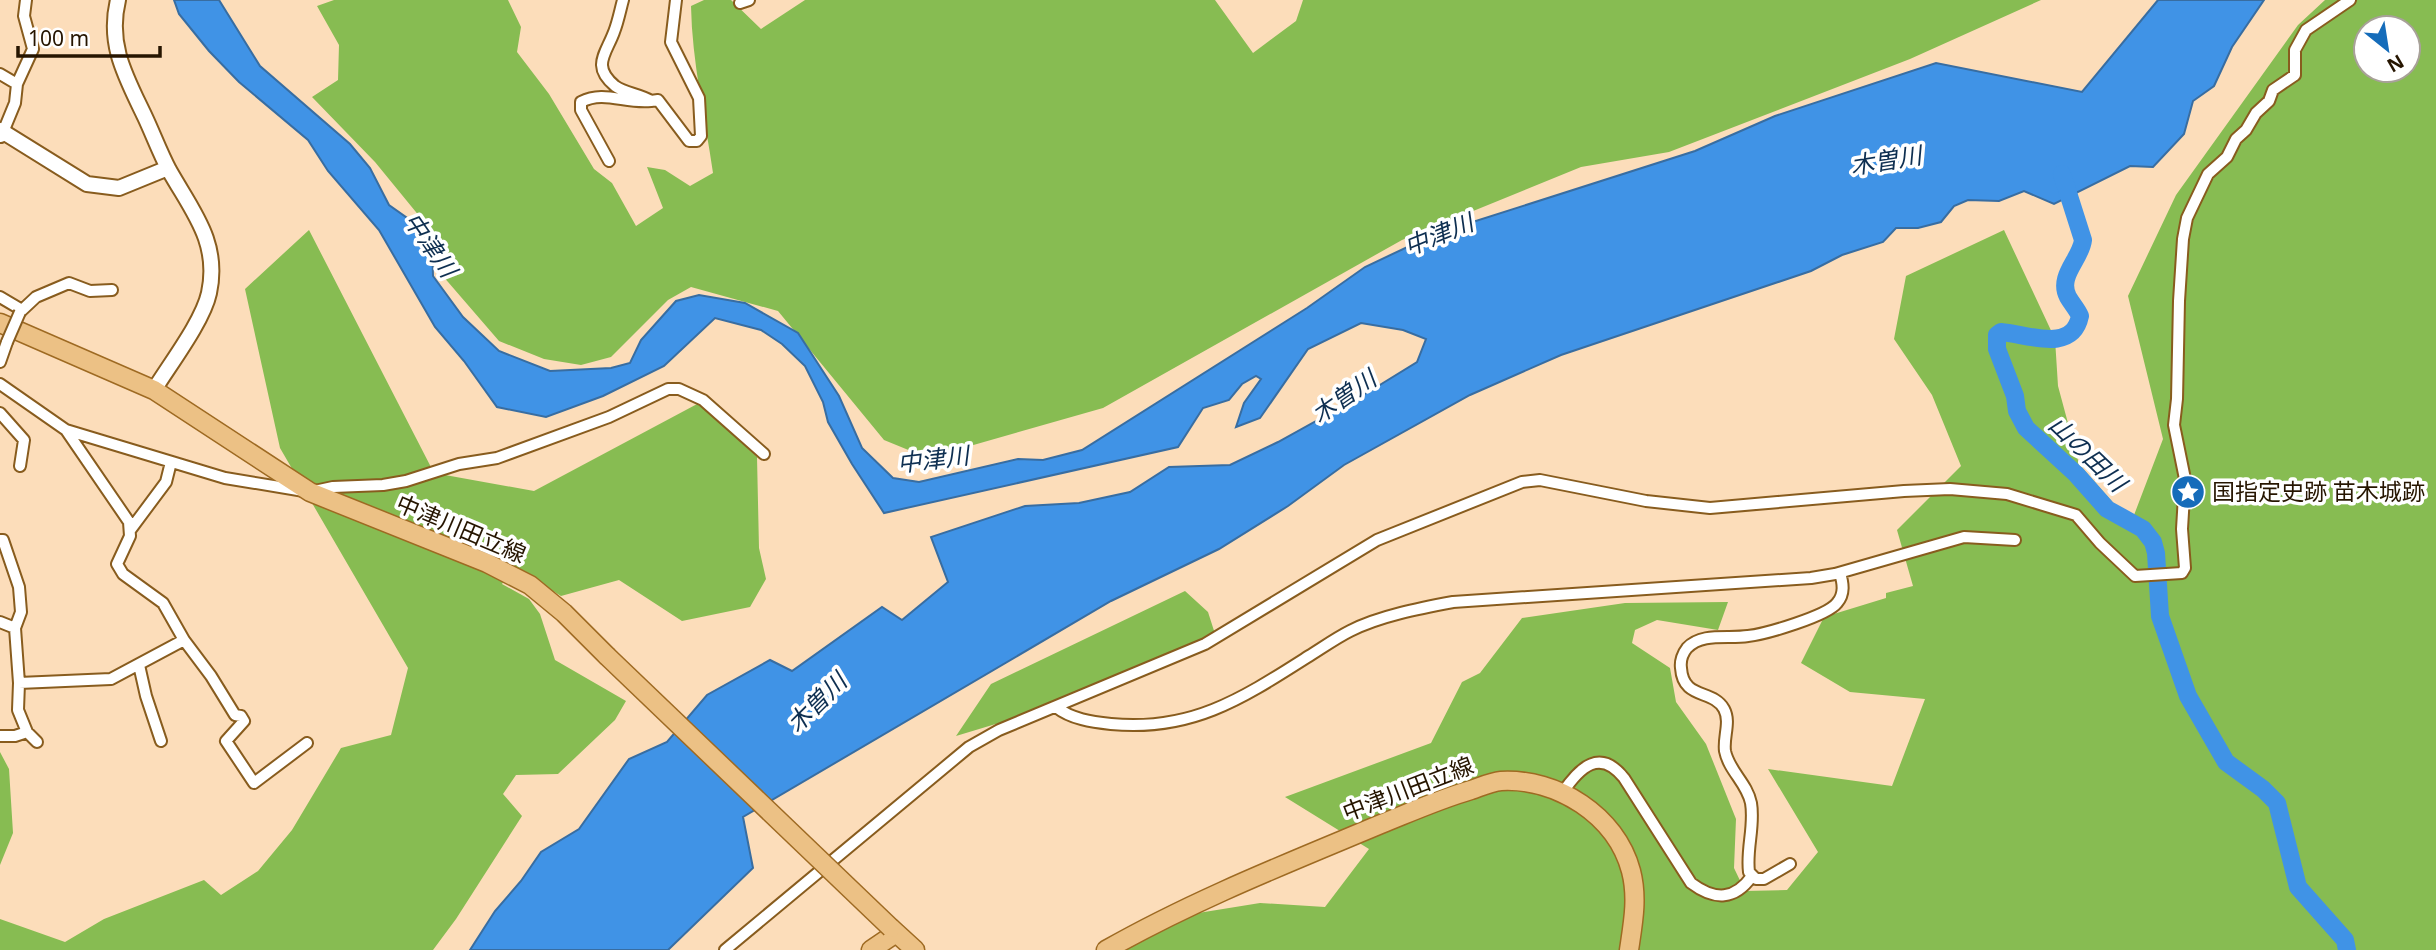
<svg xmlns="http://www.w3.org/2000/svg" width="2436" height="950" font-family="'Noto Sans','Noto Sans JP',sans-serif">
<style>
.forest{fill:#87bc52;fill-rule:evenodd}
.water{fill:#4093e6;stroke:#386da1;stroke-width:2}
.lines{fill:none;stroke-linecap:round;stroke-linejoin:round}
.river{stroke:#4093e6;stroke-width:18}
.minor-casing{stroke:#885c1e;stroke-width:14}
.tertiary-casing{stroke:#885c1e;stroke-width:18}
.primary-casing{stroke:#9e6a22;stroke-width:21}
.minor{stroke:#fff;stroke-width:10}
.tertiary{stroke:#fff;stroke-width:14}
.primary{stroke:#ecc185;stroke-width:18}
.minor-bridge-casing{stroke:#885c1e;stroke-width:14;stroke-linecap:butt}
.primary-bridge-casing{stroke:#9e6a22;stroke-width:21;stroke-linecap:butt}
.minor-bridge{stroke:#fff;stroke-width:10}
.primary-bridge{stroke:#ecc185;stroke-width:18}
.labels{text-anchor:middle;stroke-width:7;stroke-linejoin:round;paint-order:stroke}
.poi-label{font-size:23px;fill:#261500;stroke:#fff;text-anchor:start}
.street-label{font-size:23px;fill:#261500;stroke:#fff}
.water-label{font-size:24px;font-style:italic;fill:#0e2f51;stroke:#fff}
</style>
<rect width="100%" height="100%" fill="#fcddba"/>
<path class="forest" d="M 334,0 L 508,0 L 521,27 L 517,52 L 549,94 L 594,169 L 612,183 L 636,226 L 663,208 L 647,167 L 665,170 L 690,186 L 713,173 C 705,117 692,62 691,6 L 704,0 L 731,0 L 761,29 L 805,0 L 1215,0 L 1253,53 L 1296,21 L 1303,0 L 2041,0 L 1910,59 L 1669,152 L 1581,167 L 1402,240 L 1103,408 L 928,458 L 884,440 L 778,311 L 691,287 L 668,300 L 611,357 L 581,365 L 544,359 L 499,341 L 442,275 L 440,249 L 420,217 L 375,162 L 312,97 L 338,80 L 339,45 L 317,6 Z
M 2325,0 L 2436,0 L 2436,950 L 1123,950 L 1192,914 L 1260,903 L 1325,907 L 1369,849 L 1285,797 L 1431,743 L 1462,682 L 1480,673 L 1522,618 L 1625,603 L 1728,602 L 1718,630 L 1657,620 L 1635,630 L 1632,643 L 1670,668 L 1676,702 L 1706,744 L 1736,819 L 1734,868 L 1745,891 L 1787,890 L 1818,852 L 1768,769 L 1892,786 L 1925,699 L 1850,692 L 1801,663 L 1824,617 L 1886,598 L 1886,593 L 1913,586 L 1897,530 L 1961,466 L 1932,395 L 1894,339 L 1906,276 L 2004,230 L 2055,339 L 2058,386 L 2079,464 L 2131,523 L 2163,439 L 2128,296 L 2176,195 L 2298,25 ZM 2366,28 L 2408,28 L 2408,70 L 2366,70 Z
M 309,230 L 434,473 L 534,491 L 699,403 L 757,457 L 759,548 L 766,579 L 750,607 L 682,621 L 619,580 L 561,596 L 513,566 L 502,584 L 529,599 L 540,614 L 555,660 L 626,701 L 615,720 L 558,774 L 516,775 L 503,794 L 522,816 L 456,919 L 433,950 L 0,950 L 0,919 L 65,942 L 104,919 L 204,880 L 221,895 L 258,871 L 292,830 L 341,748 L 391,735 L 408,668 L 280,448 L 245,289 Z
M 1185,591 L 1208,612 L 1216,637 L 1108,690 L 956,736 L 991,684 Z
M 0,752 L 9,769 L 13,833 L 0,865 Z"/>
<path class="water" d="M 174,0 L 219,0 L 260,66 L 350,144 L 370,168 L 389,205 L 420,227 L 432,244 L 433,276 L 463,317 L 499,351 L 550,371 L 611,368 L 630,363 L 641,340 L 676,301 L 699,295 L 745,303 L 798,333 L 839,396 L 862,448 L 893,478 L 919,482 L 1018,459 L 1043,460 L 1082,450 L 1307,308 L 1365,267 L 1435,234 L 1695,151 L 1775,116 L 1936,63 L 2082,92 L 2158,0 L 2264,0 L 2232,47 L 2214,86 L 2193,101 L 2184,134 L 2153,167 L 2130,166 L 2054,204 L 2024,191 L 1999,201 L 1968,200 L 1954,206 L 1941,222 L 1918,228 L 1896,228 L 1883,242 L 1842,255 L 1811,271 L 1561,355 L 1470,395 L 1344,465 L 1288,506 L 1219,549 L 1111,601 L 743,817 L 753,868 L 668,950 L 470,950 L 495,911 L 521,881 L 541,852 L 579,829 L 629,759 L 667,742 L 707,695 L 770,660 L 792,671 L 882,607 L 902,620 L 948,582 L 931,537 L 1025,506 L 1079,503 L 1130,492 L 1169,467 L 1230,465 L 1278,442 L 1370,391 L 1417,362 L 1426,339 L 1403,330 L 1361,323 L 1308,349 L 1260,418 L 1236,427 L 1244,403 L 1261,379 L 1256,376 L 1242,384 L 1229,400 L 1203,408 L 1178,447 L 884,513 L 852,464 L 828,422 L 823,402 L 805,366 L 782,344 L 761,330 L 715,318 L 664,366 L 603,396 L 546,417 L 497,407 L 464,361 L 435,327 L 379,230 L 328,171 L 308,140 L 239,82 L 209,51 L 179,14 Z"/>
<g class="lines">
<path class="river" d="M 2062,174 L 2083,240 C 2081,259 2057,276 2068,297 C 2072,304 2077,309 2080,316 C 2072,354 2027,334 2001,332 L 1997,335 L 1997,349 L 2015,396 L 2017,411 L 2026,428 L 2076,474 L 2107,509 L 2143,529 L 2153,542 L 2156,553 L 2160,616 L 2188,696 L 2226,762 L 2263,789 L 2277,803 L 2298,887 L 2345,940 L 2347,950"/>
<g class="minor-casing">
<path id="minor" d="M 740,3 L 749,0
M 0,74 L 17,84
M 651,101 L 658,100 L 689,141 L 697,141 L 701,136 L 699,98 L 671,42 L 676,0
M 1,137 L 15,103 L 17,84 L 33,49 L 24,16 L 26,0
M 609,161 L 581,110 L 581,102 C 604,90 625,104 651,101 C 640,94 624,93 615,86 C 591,66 606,54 614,32 C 618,22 620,11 623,0
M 0,297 L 22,310
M 20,312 L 36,297 L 69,283 L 90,291 L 112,290
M 0,362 L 7,342
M 0,384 L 66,430 L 129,522 L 130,536 L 117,564 L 123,574 L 163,603 L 184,640 L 211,676 L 235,715 L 241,716 L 244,721 L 226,741 L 254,783 L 307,743
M 0,413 L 24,440 L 20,466
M 66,430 L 225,478 L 310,492 L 333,487 L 383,485 L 406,481 L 459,464 L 497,458 L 609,417 L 668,389 L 679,389 L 703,400 L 764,454
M 131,529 L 166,482 L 171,462
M 0,540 L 3,540 L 19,587 L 21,612 L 15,628 L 19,683 L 18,710 L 27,732 L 37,742
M 0,622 L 15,628
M 139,665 L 146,696 L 161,741
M 19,683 L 111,679 L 184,640
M 1056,707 C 1071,719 1092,722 1111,724 C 1192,732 1243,698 1309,656 C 1322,648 1336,638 1350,631 C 1379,616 1421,608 1453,602 L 1811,578 L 1835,574 L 1964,537 L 2015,540
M 0,736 L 15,736 L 27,732
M 1563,792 C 1580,767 1600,748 1624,778 L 1691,883 C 1715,901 1735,900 1752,876
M 1790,864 L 1764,879 L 1756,879 L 1749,872 C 1746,849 1755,826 1751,803 C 1747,783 1729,771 1725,751 C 1723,737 1731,722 1724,709 C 1713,689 1683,700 1681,668 C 1680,661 1683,653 1687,648 C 1702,632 1728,639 1748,636 C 1766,634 1827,616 1837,603 C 1845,594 1843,583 1840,573
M 725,950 L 969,747 L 999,730 L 1205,644 L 1377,540 L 1522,482 L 1540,480 L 1646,501 L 1710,508 L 1904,491 L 1950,489 L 2007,494 L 2076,515 L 2100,543 L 2135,576 L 2182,573 L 2185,568 L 2182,529 L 2185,479 L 2174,425 L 2177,399 L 2179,301 L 2183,239 L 2187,218 L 2208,174 L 2227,157 L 2236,139 L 2246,130 L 2256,113 L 2269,101 L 2273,90 L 2295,75 L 2295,50 L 2306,30 L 2350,0"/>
</g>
<g class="tertiary-casing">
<path id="tertiary" d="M 118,0 C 107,45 126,77 145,117 C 153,134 160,153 169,170 C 192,211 220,242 209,293 C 203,321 170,364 154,390
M 0,130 L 87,184 L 119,188 L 168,168"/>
</g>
<g class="primary-casing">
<path id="primary" d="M 0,323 L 154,390 L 310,492 L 487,563 L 530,585 L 564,613 L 607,656
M 891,928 L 915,950
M 871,950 L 896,933
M 1106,950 C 1194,900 1288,863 1381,824 C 1411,812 1440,799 1471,790 C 1480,787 1491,782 1501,781 C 1557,778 1616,815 1631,871 C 1638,898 1633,923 1629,950"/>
</g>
<use href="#minor" class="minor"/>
<use href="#tertiary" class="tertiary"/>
<use href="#primary" class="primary"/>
<g class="minor-bridge-casing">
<path id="minor-bridge" d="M 7,342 L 20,312"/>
</g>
<g class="primary-bridge-casing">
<path id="primary-bridge" d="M 607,656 L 891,928"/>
</g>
<use href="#minor-bridge" class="minor-bridge"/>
<use href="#primary-bridge" class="primary-bridge"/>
</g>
<defs>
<g id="sight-disc" transform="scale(1.75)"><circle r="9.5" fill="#156cba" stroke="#fff"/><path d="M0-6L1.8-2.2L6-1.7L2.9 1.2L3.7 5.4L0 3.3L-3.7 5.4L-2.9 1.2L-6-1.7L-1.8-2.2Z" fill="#fff"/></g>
</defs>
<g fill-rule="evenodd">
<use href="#sight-disc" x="2188" y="492"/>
</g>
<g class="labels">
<g class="poi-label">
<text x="2212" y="500">国指定史跡 苗木城跡</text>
</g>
<g class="street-label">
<text transform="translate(461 529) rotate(23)" y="8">中津川田立線</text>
<text transform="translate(1408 789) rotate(-21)" y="8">中津川田立線</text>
</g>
<g class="water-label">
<text transform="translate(1886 161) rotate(-9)" y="8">木曽川</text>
<text transform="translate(1439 235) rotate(-22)" y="8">中津川</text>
<text transform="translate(430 245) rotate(55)" y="8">中津川</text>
<text transform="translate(1344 397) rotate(-35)" y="8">木曽川</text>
<text transform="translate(2087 454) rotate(44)" y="8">山の田川</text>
<text transform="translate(933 460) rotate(-7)" y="8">中津川</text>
<text transform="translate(817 703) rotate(-45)" y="8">木曽川</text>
</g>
</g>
<g transform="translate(2387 49) rotate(150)"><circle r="33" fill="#ffffff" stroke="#a8a199" stroke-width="2"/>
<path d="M0-5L12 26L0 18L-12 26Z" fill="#156cba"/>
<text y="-10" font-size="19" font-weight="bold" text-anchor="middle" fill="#261500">N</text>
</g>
<path d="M18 46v10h142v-10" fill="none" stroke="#261500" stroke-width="3.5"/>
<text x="28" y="46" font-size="21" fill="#261500" stroke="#ffffff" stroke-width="5" paint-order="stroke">100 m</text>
</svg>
